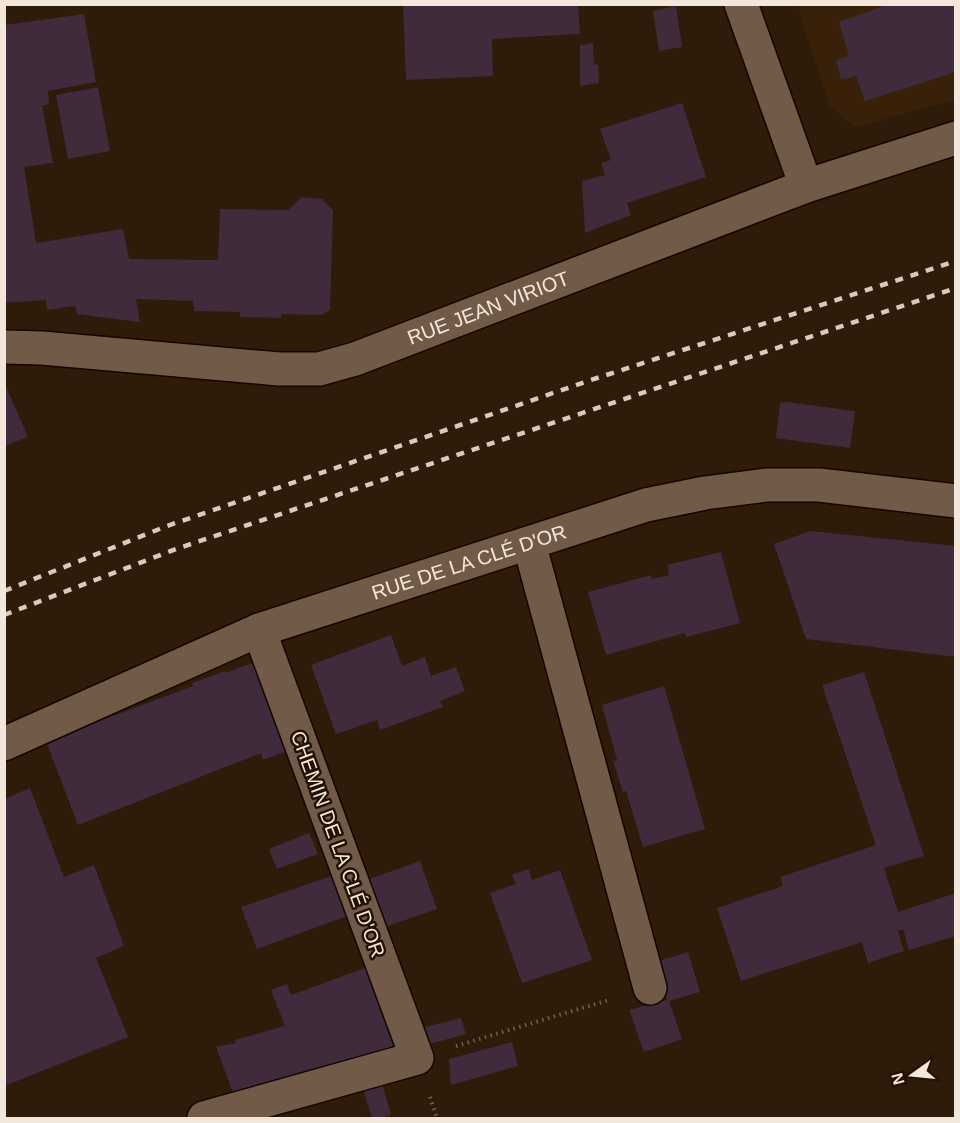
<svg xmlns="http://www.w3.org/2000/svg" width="960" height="1123" font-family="Arial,sans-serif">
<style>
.built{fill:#382108}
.building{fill:#3f2b3c}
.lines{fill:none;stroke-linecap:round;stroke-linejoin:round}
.street-casing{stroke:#150500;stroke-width:36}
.secondary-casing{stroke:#150500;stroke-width:36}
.path{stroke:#716051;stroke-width:4;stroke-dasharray:1.5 4.5;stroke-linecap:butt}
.street{stroke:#715b48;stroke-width:33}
.secondary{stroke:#715b48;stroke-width:33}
.rail{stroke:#d8cabe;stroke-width:4.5;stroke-dasharray:8 8;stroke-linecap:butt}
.labels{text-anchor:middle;stroke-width:5;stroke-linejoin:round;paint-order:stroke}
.street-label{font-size:20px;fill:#f3e6db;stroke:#231202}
</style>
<rect width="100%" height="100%" fill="#2e1b09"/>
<path class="built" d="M 797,5 L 955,5 L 955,100 L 856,127 L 830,107 Z"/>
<path class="building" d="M 403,4 L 578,4 L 580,34 L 492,39 L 493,76 L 406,80 Z
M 889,4 L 956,4 L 956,72 L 865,101 L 856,76 L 841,80 L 836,60 L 849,56 L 839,22 Z
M 676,6 L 682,47 L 659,51 L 653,11 Z
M 84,14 L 96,82 L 48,91 L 49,104 L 42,106 L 53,163 L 24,167 L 36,243 L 123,229 L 129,259 L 218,260 L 220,209 L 288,210 L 302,197 L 322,199 L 333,210 L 330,310 L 322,315 L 281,314 L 281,318 L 240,317 L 240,312 L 194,311 L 193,301 L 136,299 L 140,322 L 77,314 L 75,306 L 47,310 L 46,300 L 4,303 L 5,25 Z
M 593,43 L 594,65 L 598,64 L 599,83 L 580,86 L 580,45 Z
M 98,87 L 110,151 L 68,159 L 56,95 Z
M 682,103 L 706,177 L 627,203 L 631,215 L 585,233 L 582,181 L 605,175 L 601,163 L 611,160 L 600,129 Z
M 4,382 L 28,437 L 4,446 Z
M 786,402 L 855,411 L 850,448 L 776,438 L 780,403 Z
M 811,531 L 956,546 L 956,657 L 806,639 L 774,544 Z
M 721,552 L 740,623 L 686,637 L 685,633 L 606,655 L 588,592 L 651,575 L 652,579 L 669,575 L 667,565 Z
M 391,635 L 402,666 L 425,657 L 431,676 L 456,667 L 465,691 L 440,701 L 443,707 L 380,730 L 377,720 L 336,734 L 311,665 Z
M 255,662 L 287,751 L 263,760 L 261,753 L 78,825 L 47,744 L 105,719 L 193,686 L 192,683 L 225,671 L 225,673 Z
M 864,672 L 924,856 L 884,868 L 898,912 L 956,893 L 956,936 L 909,950 L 903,929 L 898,931 L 904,951 L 868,963 L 862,942 L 741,981 L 717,908 L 783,886 L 780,877 L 876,845 L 822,685 Z
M 664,686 L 705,829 L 643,847 L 626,791 L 623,792 L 613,761 L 617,760 L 602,705 Z
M 30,788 L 64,877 L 94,865 L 124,946 L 96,958 L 128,1037 L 4,1086 L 4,799 Z
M 309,833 L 318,854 L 277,869 L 269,849 Z
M 420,861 L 437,909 L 382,928 L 364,881 Z
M 529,869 L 532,880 L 560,870 L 592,960 L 522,983 L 490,893 L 516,884 L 512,875 Z
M 332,876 L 347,916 L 257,949 L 241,907 Z
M 688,952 L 700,992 L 669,1001 L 682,1039 L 644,1052 L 629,1010 L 667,1000 L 656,962 Z
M 365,968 L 393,1045 L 387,1052 L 235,1098 L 216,1047 L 236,1043 L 235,1040 L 285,1026 L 271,990 L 287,984 L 291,995 Z
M 461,1018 L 466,1034 L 423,1046 L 418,1029 Z
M 512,1042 L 518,1066 L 451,1085 L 449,1059 Z
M 382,1083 L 391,1115 L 380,1118 L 372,1118 L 363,1089 Z"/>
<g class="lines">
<g class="street-casing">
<g id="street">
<path d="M 741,4 L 806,186"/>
<path id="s1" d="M 4,347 L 42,348 L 279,369 L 319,369 L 355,359 L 806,186 L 956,138"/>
<path d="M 529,543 L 650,988"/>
<path d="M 204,1118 L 417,1058 L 259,630"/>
</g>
</g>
<g class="secondary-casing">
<g id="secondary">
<path id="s2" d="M 4,744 L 259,630 L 646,505 L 705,493 L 767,485 L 819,485 L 956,501"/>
</g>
</g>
<path class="path" d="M 456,1046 L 609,1000
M 430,1097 L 437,1118"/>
<use href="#street" class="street"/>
<use href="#secondary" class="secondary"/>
<path class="rail" d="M 4,591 L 167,526 L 591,380 L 956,261
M 4,615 L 176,549 L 956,288"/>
</g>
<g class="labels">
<g class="street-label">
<text dy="7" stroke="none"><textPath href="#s1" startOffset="496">RUE JEAN VIRIOT</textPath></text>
<text dy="7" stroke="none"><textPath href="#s2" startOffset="500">RUE DE LA CLÉ D'OR</textPath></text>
<text transform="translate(338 844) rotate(70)" y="7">CHEMIN DE LA CLÉ D'OR</text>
</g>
</g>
<rect width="960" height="1123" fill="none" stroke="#f3e6db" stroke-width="12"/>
<g transform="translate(912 1075) rotate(255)" stroke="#231202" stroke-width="4.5" paint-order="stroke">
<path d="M0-4.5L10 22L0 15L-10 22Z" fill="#f3e6db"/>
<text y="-9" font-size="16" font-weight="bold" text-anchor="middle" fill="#f3e6db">N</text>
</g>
</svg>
